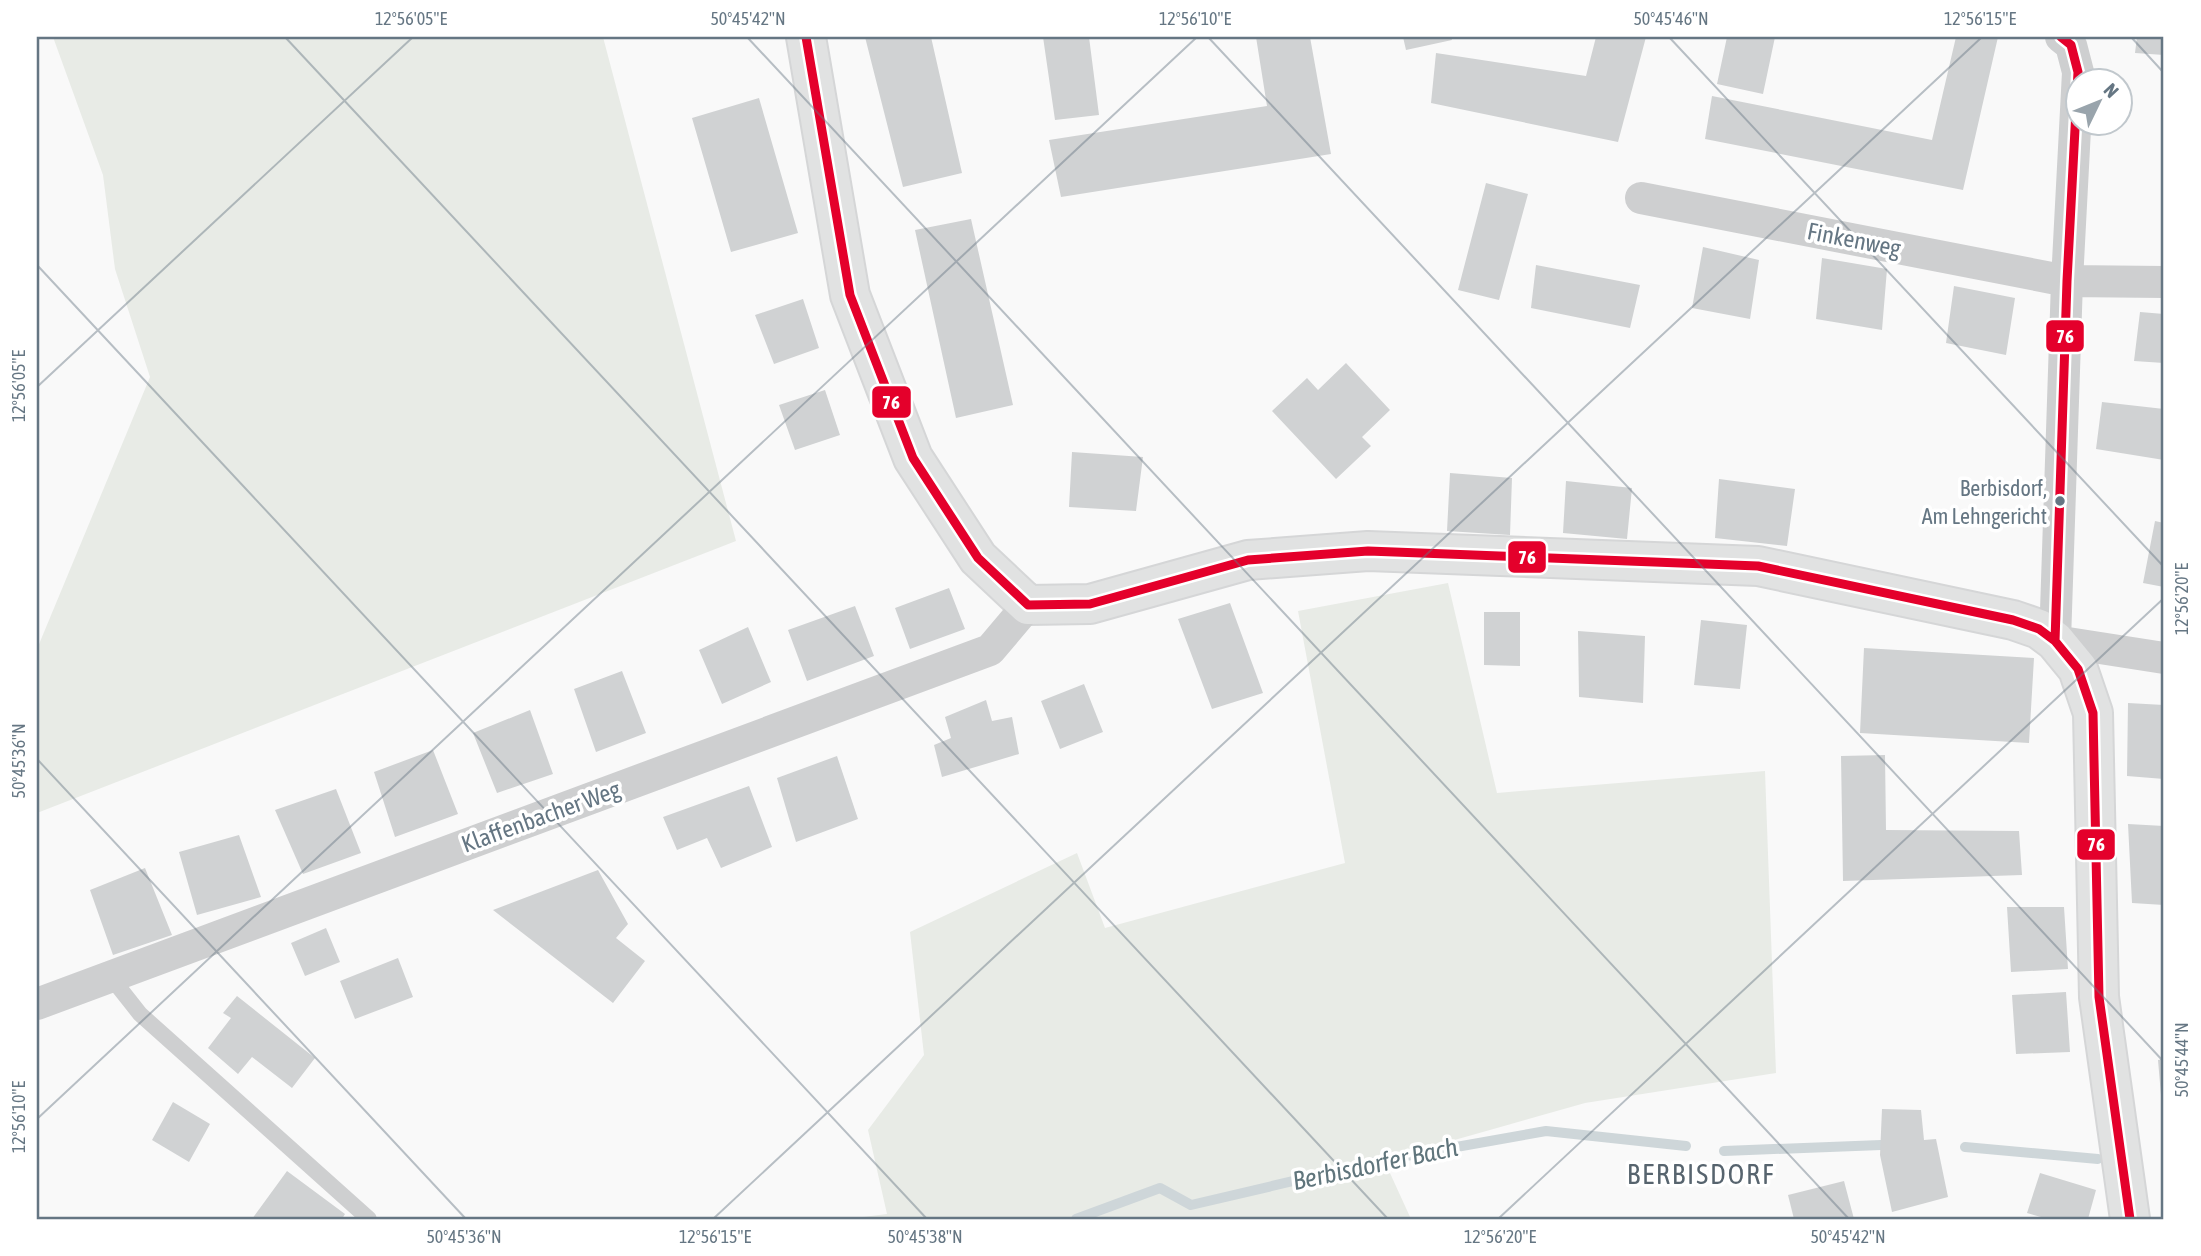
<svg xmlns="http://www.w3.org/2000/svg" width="2201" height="1256" font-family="'Asap Condensed',sans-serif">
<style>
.green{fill:#e8ebe6}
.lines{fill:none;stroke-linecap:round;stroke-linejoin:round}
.stream{stroke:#ced6d9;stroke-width:10}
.building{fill:#d0d2d3}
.secondary-casing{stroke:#d5d6d7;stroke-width:42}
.lane{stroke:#cecfd0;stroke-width:16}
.street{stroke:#cecfd0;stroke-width:32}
.secondary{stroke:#e1e2e2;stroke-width:38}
.bus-1-casing{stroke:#fff;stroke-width:14}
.bus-1{stroke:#e4002b;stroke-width:9}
.ticks{fill:none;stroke:#657683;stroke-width:2;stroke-opacity:0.45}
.bus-dot{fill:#657683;stroke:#fff;stroke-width:2.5}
.labels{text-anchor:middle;stroke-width:7;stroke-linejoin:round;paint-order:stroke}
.bus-label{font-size:22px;fill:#657683;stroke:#fff;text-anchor:end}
.street-label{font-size:24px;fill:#657683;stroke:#fff}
.water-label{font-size:26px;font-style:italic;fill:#60757c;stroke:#fff}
.quarter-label{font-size:28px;letter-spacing:2px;fill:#57646e;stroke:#fff}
.line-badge{stroke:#fff;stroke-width:2.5}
.badge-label{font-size:19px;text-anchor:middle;font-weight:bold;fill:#fff}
.neatline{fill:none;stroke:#657683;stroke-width:2.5}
.ticks-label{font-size:18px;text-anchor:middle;fill:#657683}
</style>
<rect width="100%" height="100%" fill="#f9f9f9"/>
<path class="green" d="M 53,37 L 603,37 L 736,541 L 37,813 L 37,649 L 150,377 L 115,269 L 103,175 Z
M 1448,583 L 1497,793 L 1765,771 L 1776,1073 L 1585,1103 L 1384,1160 L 1411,1219 L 847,1219 L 887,1214 L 868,1130 L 924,1055 L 910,932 L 1077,853 L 1105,928 L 1345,863 L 1298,611 Z"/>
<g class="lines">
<path class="stream" d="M 1965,1147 L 2098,1159
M 1724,1151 L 1881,1145
M 1076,1219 L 1160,1188 L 1191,1205 L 1383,1160 L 1546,1131 L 1686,1146"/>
</g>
<path class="building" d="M 865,37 L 931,37 L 962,173 L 903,187 Z
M 1043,37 L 1089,37 L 1099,115 L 1055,120 Z
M 1256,37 L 1310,37 L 1331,154 L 1061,197 L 1049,140 L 1267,106 Z
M 1403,37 L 1451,37 L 1452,40 L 1406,50 Z
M 1596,37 L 1646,37 L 1618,142 L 1431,103 L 1436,53 L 1586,76 Z
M 1727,37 L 1775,37 L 1763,94 L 1717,84 Z
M 1956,37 L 1998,37 L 1963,190 L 1705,139 L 1712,96 L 1932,140 Z
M 2137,37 L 2164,37 L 2164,55 L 2135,53 Z
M 759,98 L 798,233 L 731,252 L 692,118 Z
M 1486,183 L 1528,194 L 1499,300 L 1458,290 Z
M 971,219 L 1013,405 L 956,418 L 915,230 Z
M 1703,247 L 1759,260 L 1750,319 L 1692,308 Z
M 1822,258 L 1887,269 L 1882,330 L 1816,319 Z
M 1536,265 L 1640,285 L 1630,328 L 1531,308 Z
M 1954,286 L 2015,298 L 2006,355 L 1946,343 Z
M 803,299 L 819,348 L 774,364 L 755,315 Z
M 2140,312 L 2164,314 L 2164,363 L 2134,361 Z
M 1346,363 L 1390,410 L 1362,437 L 1371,446 L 1336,479 L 1272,411 L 1307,378 L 1318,390 Z
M 825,390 L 840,435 L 795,450 L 779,405 Z
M 2102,402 L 2164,409 L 2164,460 L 2096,449 Z
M 1072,452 L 1143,457 L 1136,511 L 1069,507 Z
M 1450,473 L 1512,478 L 1510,535 L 1447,531 Z
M 1719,479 L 1795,489 L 1787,546 L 1715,538 Z
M 1566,481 L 1632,488 L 1627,539 L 1563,533 Z
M 2155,521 L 2164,523 L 2164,587 L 2143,583 Z
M 949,588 L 965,629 L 910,649 L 895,608 Z
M 1230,603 L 1263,693 L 1212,709 L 1178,619 Z
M 855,606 L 874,656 L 807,681 L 788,630 Z
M 1484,612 L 1520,612 L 1520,666 L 1484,665 Z
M 1701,620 L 1747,625 L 1740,689 L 1694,685 Z
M 748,627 L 771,682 L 722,704 L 699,650 Z
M 1578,631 L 1645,636 L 1643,703 L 1579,697 Z
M 1864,648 L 2034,658 L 2029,743 L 1860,733 Z
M 622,671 L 646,733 L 596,752 L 574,689 Z
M 1084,684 L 1103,732 L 1060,749 L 1041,701 Z
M 986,700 L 992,721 L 1012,717 L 1019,754 L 942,777 L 934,745 L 951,738 L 945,717 Z
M 2128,703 L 2164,705 L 2164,779 L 2127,776 Z
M 530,710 L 553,774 L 497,793 L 473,733 Z
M 433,750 L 458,814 L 395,837 L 374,772 Z
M 1885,755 L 1886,830 L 2019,831 L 2022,875 L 1843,881 L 1841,756 Z
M 837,756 L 858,819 L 796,842 L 777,778 Z
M 749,786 L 772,847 L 721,868 L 707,838 L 677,850 L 663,817 Z
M 336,789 L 361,853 L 303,874 L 275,810 Z
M 2128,824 L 2164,826 L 2164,905 L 2132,903 Z
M 239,835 L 261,897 L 197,915 L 179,852 Z
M 145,868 L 172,935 L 113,955 L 90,890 Z
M 598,870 L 628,924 L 616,938 L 645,961 L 613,1003 L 493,910 Z
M 2007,907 L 2064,907 L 2068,969 L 2011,972 Z
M 326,928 L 340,962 L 305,976 L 291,943 Z
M 398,958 L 413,997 L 355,1019 L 340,981 Z
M 2066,992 L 2070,1052 L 2016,1054 L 2012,995 Z
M 237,996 L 315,1058 L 292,1088 L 252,1057 L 238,1074 L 208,1048 L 231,1018 L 223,1013 Z
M 2164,1059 L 2164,1107 L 2162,1107 L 2158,1060 Z
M 173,1102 L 210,1124 L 189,1162 L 152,1140 Z
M 1882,1109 L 1921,1110 L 1924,1140 L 1936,1139 L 1948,1197 L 1892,1212 L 1880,1155 Z
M 287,1171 L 345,1214 L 342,1219 L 252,1219 Z
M 2040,1173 L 2096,1190 L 2088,1219 L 2048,1219 L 2027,1213 Z
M 1844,1181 L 1854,1219 L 1794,1219 L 1788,1195 Z"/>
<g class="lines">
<g class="secondary-casing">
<path id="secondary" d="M 806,37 L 850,295 L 913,458 L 978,558 L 1028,605 L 1090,604 L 1248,560 L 1368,551 L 1758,566 L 2013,620 L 2039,629 L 2055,641 L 2078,669 L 2093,713 L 2099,997 L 2130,1219"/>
</g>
<path class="lane" d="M 110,976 L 140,1014 L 369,1219"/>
<path class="street" d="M 2061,37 L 2071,45 L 2078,72 L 2067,281 L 2055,641 L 2164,658
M 1641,198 L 2067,281 L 2164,282
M 37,1004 L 990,650 L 1028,605"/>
<use href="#secondary" class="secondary"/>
<g class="bus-1-casing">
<path id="bus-1" d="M 806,37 L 850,295 L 913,458 L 978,558 L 1028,605 L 1090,604 L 1248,560 L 1368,551 L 1758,566 L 2013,620 L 2039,629 L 2055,641 L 2078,669 L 2093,713 L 2099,997 L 2130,1219
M 2055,641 L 2067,281 L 2078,72 L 2071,45 L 2061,37"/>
</g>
<use href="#bus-1" class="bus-1"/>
</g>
<path class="ticks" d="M 285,37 L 1388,1219M 747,37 L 1849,1219M 1208,37 L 2164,1062M 1669,37 L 2164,567M 2131,37 L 2164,73M 37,265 L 927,1219M 37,387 L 413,37M 37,759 L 466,1219M 37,1119 L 1197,37M 713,1219 L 1982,37M 1498,1219 L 2164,598"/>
<circle class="bus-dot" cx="2060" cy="501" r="6"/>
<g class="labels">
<g class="bus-label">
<text x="2047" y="496">Berbisdorf,<tspan x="2047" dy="28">Am Lehngericht</tspan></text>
</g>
<g class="street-label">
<text transform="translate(1854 240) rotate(11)" y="8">Finkenweg</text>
<text transform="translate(541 817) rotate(-20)" y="8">Klaffenbacher Weg</text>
</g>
<g class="water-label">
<text transform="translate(1375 1164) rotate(-12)" y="9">Berbisdorfer Bach</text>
</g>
<g class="quarter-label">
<text x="1701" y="1184">BERBISDORF</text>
</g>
</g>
<g class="line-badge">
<rect x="2045" y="319" width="40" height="34" rx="7" fill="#e4002b"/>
<rect x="871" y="385" width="41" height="34" rx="7" fill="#e4002b"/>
<rect x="1507" y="540" width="40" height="34" rx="7" fill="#e4002b"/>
<rect x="2076" y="828" width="40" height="33" rx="7" fill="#e4002b"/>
</g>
<g class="badge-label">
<text x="2065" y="343">76</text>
<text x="891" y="409">76</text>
<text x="1527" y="564">76</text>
<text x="2096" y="851">76</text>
</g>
<rect width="2201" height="1256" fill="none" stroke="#ffffff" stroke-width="77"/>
<g transform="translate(2099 102) rotate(47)"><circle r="33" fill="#ffffff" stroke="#c1c8cd" stroke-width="2"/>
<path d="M0-5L12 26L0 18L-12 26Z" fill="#99a4ac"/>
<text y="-10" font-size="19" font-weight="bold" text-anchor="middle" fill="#657683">N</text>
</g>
<rect x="38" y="38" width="2124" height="1180" class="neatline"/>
<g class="ticks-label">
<text x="411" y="25">12°56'05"E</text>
<text x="748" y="25">50°45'42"N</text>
<text x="1195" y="25">12°56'10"E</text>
<text x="1671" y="25">50°45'46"N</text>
<text x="1980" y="25">12°56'15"E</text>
<text transform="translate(19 386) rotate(-90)" y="6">12°56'05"E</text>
<text transform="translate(2182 599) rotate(-90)" y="6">12°56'20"E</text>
<text transform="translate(19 761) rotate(-90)" y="6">50°45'36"N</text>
<text transform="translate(2182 1060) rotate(-90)" y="6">50°45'44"N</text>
<text transform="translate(19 1117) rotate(-90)" y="6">12°56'10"E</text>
<text x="464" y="1243">50°45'36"N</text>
<text x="715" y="1243">12°56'15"E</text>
<text x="925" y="1243">50°45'38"N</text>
<text x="1500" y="1243">12°56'20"E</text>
<text x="1848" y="1243">50°45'42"N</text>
</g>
</svg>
